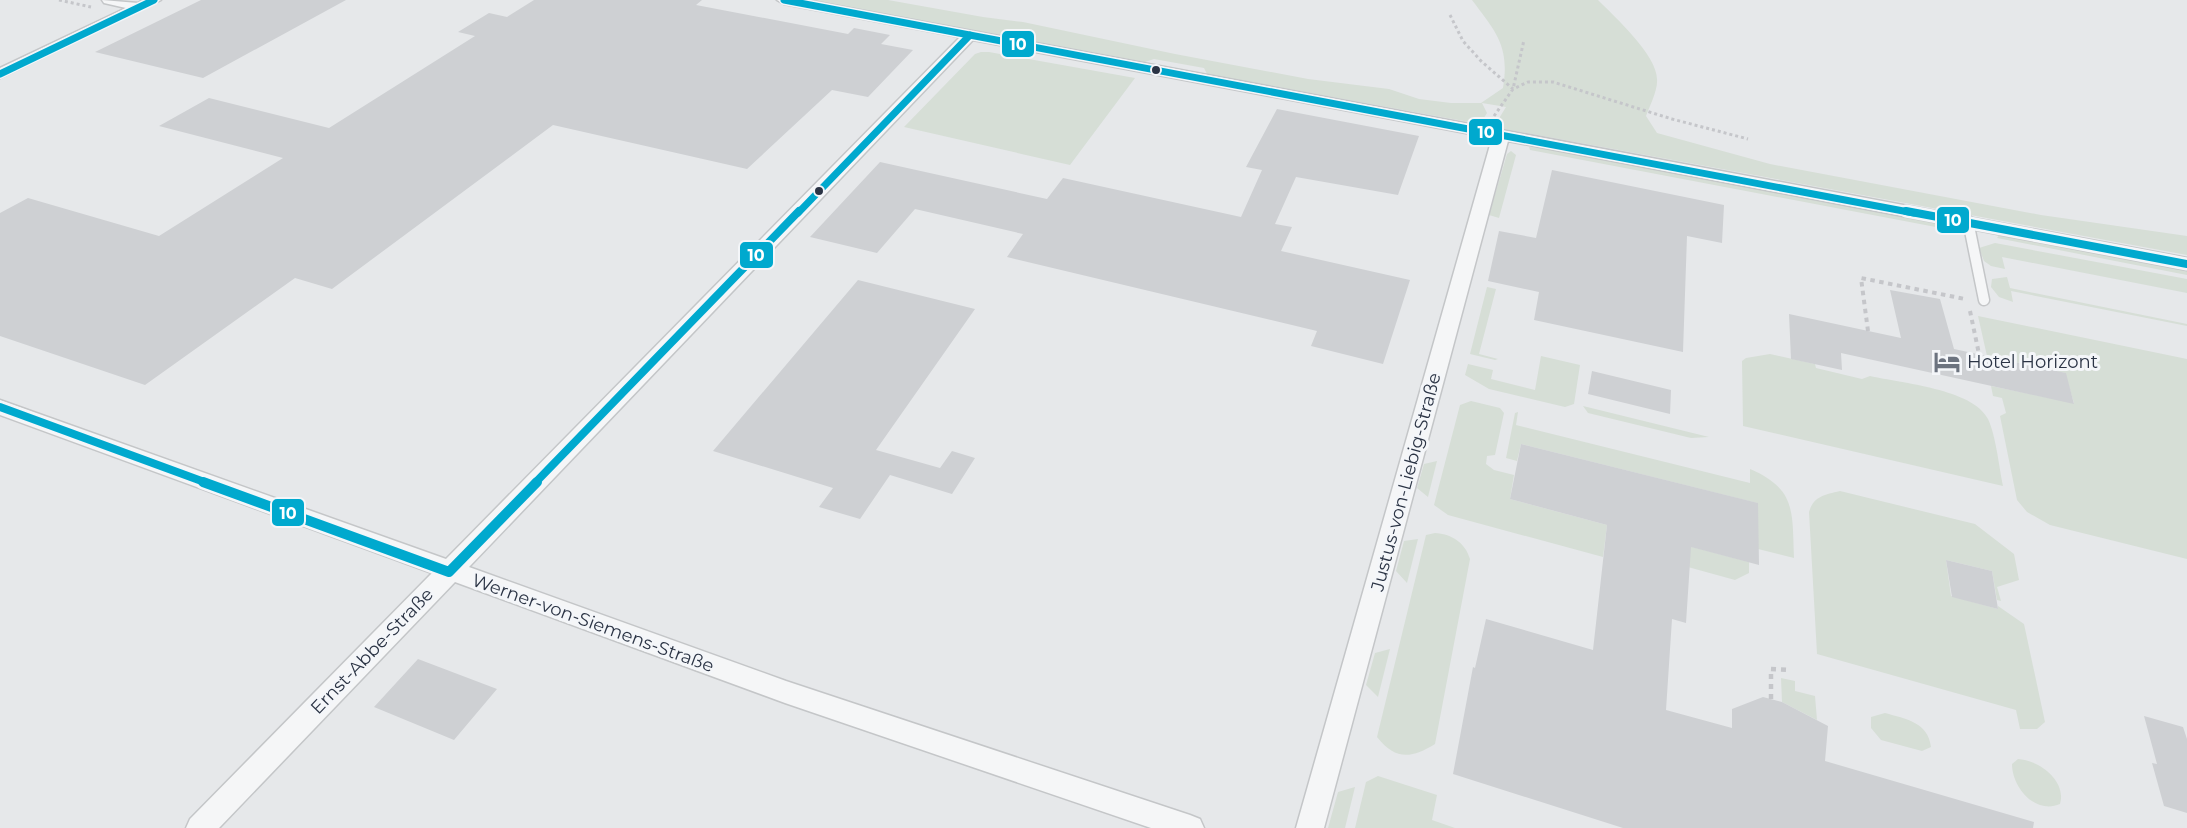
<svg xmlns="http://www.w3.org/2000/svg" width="2187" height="828" font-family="Montserrat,sans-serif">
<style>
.green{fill:#d6ded6}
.building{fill:#ced0d3}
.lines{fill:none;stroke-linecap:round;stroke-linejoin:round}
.lane-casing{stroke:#c4c6c8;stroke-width:13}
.street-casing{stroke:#c4c6c8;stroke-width:3}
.path-far2{stroke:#c5c6ca;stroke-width:3;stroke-dasharray:3 3;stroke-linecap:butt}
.path-far1{stroke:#c5c6ca;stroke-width:4;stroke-dasharray:4.5 4.5;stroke-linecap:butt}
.path{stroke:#c5c6ca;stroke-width:4.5;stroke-dasharray:5 5;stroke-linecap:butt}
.lane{stroke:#f5f6f7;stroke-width:10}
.street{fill:#f5f6f7;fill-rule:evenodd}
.bus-1-far2-casing{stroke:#f4f6f9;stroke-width:10}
.bus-1-far1-casing{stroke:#f4f6f9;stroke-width:13}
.bus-1-casing{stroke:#f4f6f9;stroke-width:15}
.bus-1-far2{stroke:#00a9ce;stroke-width:7}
.bus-1-far1{stroke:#00a9ce;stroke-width:8}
.bus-1{stroke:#00a9ce;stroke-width:10}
.bus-dot{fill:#2b3445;stroke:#f4f6f9;stroke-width:2}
.labels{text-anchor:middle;stroke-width:6;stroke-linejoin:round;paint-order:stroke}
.poi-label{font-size:18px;fill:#2b3445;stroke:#f4f6f9;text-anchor:start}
.street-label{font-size:18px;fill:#2b3445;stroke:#f4f6f9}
.line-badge{stroke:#f4f6f9;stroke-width:2}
.badge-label{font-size:16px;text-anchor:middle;font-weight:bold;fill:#fff}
</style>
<rect width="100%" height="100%" fill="#e6e8ea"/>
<path class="green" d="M 812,0 L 888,0 L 983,17 L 1023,22 L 1175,54 L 1308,79 L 1389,89 L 1419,99 L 1451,103 L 1481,103 L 1503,88 C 1510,46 1496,32 1472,0 L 1598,0 C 1615,17 1657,55 1657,79 C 1658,90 1650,105 1646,116 L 1657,133 L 1770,164 L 2041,215 L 2187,236 L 2187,255 L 1499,128 L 1498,120 L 1506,107 L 1482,103 L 1487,113 L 1480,124 L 1207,74 L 1204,68 L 1154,59 L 1145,62 Z
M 981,52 L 989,52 L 1135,78 L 1070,165 L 904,127 L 975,54 Z
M 1529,147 L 1544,148 L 1935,222 L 1941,228 L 1530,150 Z
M 1511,151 L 1516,155 L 1499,218 L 1489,215 L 1507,154 Z
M 2000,234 L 2167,266 L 2187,271 L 2187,275 L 1997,238 Z
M 1995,243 L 2187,279 L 2187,293 L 2002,257 L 2005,269 L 1991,266 L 1984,261 L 1979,248 Z
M 2007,277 L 2010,288 L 2187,324 L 2187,326 L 2011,291 L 2013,302 L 1999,297 L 1991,287 L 1992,279 Z
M 1487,287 L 1496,289 L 1479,354 L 1498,359 L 1495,360 L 1470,354 Z
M 1978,316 L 2187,359 L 2187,559 L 2050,525 L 2027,512 L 2017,500 L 2000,416 L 2006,413 L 2002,398 L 1993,396 L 1991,386 L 2074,403 L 2065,373 L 1987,356 Z
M 1770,354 L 1815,364 L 1816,368 L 1862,379 L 1870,376 C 1901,383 1973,389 1988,419 C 1996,436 1999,467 2003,486 L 1743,426 L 1742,361 L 1746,358 Z
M 1541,356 L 1580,365 L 1574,404 L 1565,407 L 1489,389 L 1465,375 L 1468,364 L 1493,370 L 1491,379 L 1535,390 Z
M 1471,401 L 1500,408 L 1504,413 L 1495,455 L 1487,456 L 1486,464 L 1494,470 L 1514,475 L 1510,499 L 1607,525 L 1603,557 L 1448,515 L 1434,505 L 1460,405 Z
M 1583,406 L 1709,437 L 1691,438 L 1588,413 Z
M 1518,412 L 1516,425 L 1750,483 L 1750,469 C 1797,489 1792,513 1794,558 L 1758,549 L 1757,503 L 1521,444 L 1517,461 L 1506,458 L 1515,413 Z
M 1437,461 L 1428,497 L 1417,488 L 1424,464 Z
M 1840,491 L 1975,524 L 2014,554 L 2019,580 L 1997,587 L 2001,601 L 1997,600 L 1992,571 L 1946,560 L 1951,596 L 1998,609 L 1998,606 L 2024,624 L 2045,722 L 2037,729 L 2020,729 L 2016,710 L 1817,654 L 1809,512 C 1814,496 1824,495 1840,491 Z
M 1621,528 L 1749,562 L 1749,573 L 1735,580 L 1619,548 Z
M 1435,533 C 1451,534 1465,542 1470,559 L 1435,744 C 1411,759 1395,760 1377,737 L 1426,535 Z
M 1418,539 L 1407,583 L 1396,571 L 1404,541 Z
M 1390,649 L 1378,697 L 1366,685 L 1375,653 Z
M 1781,678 L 1795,681 L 1795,691 L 1815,696 L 1817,720 L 1782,702 Z
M 1885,713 C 1906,719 1928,722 1931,747 L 1922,751 L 1881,740 L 1871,728 L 1871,717 Z
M 2018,759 C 2039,760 2067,781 2060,804 C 2035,815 2012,787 2012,764 Z
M 1378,776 L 1437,795 L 1432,820 L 1455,828 L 1355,828 L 1366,782 Z
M 1355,787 L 1345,828 L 1328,828 L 1338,792 Z"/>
<path class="building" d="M 201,0 L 346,0 L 203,78 L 95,52 Z
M 534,0 L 702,0 L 696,5 L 848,34 L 854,28 L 890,35 L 881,44 L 913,50 L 868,97 L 832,90 L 747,169 L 553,125 L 332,289 L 295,278 L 145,385 L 0,336 L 0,213 L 28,198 L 159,236 L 283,158 L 159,126 L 209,98 L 329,128 L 475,36 L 458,32 L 489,13 L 507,17 Z
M 1277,109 L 1419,136 L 1398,195 L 1296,177 L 1275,224 L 1292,227 L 1281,251 L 1410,280 L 1383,364 L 1311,346 L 1317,331 L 1007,257 L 1023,234 L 915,209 L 877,253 L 810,237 L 880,162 L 1047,199 L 1063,178 L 1241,217 L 1262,170 L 1246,167 Z
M 1552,170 L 1724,205 L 1722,243 L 1687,236 L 1683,352 L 1534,320 L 1539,292 L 1488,281 L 1499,231 L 1536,238 Z
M 858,280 L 975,309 L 876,450 L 940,468 L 952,451 L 975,458 L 952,494 L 890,475 L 860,519 L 819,507 L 833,488 L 713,451 Z
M 1890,290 L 1940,299 L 1954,349 L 2066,373 L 2074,404 L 1841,353 L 1842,370 L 1791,359 L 1789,314 L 1901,338 Z
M 1592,371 L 1671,390 L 1670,414 L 1588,394 Z
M 1521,444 L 1758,503 L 1759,565 L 1691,547 L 1686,623 L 1672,619 L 1666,710 L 1732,728 L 1732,709 L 1763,697 L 1782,702 L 1828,726 L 1825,761 L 2034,822 L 2033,828 L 1623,828 L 1453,774 L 1473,667 L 1475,668 L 1486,619 L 1593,650 L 1607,525 L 1510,499 Z
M 1946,560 L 1992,571 L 1998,609 L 1952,597 Z
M 418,659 L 497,689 L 454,740 L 374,707 Z
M 2144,716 L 2183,727 L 2187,739 L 2187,813 L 2164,806 L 2152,763 L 2157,764 Z"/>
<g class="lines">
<g class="lane-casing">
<path id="lane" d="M 1968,221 L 1984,300"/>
</g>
<g class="street-casing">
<path id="street" d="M 102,0 L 138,3 L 143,0 L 161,0 L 0,78 L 0,68 L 126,8 L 104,3 Z
M 777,0 L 806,0 L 2187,258 L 2187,270 L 1508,141 L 1324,828 L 1296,828 L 1492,138 L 973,40 L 469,567 L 786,681 L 1190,815 L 1200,819 L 1204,828 L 1151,828 L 785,703 L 455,582 L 219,828 L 186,828 L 190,819 L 432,573 L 0,415 L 0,400 L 446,559 L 960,37 L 784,4 Z"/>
</g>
<path class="path-far2" d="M 59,0 L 91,7
M 1450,15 L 1463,41 L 1481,61 L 1513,89 L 1528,82 L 1553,82 L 1672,119 L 1748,139
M 1494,116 L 1513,89 L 1524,40"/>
<path class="path-far1" d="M 1970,311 L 1979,354
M 1868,331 L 1861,278 L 1965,299"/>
<path class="path" d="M 1771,699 L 1771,669 L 1790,670"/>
<use href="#lane" class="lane"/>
<use href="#street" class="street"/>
<g class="bus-1-far2-casing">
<path id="bus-1-far2" d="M 784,0 L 1914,213
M 0,74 L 154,0
M 798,213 L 970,35"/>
</g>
<g class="bus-1-far1-casing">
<path id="bus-1-far1" d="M 1906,211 L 2187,264
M 0,407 L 207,483
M 535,483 L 799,211"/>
</g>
<g class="bus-1-casing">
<path id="bus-1" d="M 203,482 L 449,572 L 537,482"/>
</g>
<use href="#bus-1-far2" class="bus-1-far2"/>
<use href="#bus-1-far1" class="bus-1-far1"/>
<use href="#bus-1" class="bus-1"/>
</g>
<defs>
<g id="hotel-bare" transform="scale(2.07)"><path d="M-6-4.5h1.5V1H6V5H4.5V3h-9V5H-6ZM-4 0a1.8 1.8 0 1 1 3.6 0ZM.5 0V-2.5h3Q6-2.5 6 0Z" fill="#6c737f" stroke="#f4f6f9" stroke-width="2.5" paint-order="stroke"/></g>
</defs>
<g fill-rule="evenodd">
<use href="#hotel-bare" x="1947" y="362"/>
</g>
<g class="bus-dot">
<circle cx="1156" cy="70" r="5"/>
<circle cx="819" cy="191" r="5"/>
</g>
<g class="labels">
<g class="poi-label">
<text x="1967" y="368">Hotel Horizont</text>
</g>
<g class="street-label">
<text transform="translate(1406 482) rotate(-75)" y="6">Justus-von-Liebig-Straße</text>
<text transform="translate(593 623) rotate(20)" y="6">Werner-von-Siemens-Straße</text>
<text transform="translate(372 651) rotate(-46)" y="6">Ernst-Abbe-Straße</text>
</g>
</g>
<g class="line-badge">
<rect x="1001" y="30" width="34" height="28" rx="6" fill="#00a9ce"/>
<rect x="1468" y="118" width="35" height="28" rx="6" fill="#00a9ce"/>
<rect x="1936" y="206" width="34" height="28" rx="6" fill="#00a9ce"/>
<rect x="739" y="241" width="35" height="28" rx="6" fill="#00a9ce"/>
<rect x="271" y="498" width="34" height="29" rx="6" fill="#00a9ce"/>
</g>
<g class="badge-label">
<text x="1018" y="50">10</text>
<text x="1486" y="138">10</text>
<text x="1953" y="226">10</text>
<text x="756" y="261">10</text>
<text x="288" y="519">10</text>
</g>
</svg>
